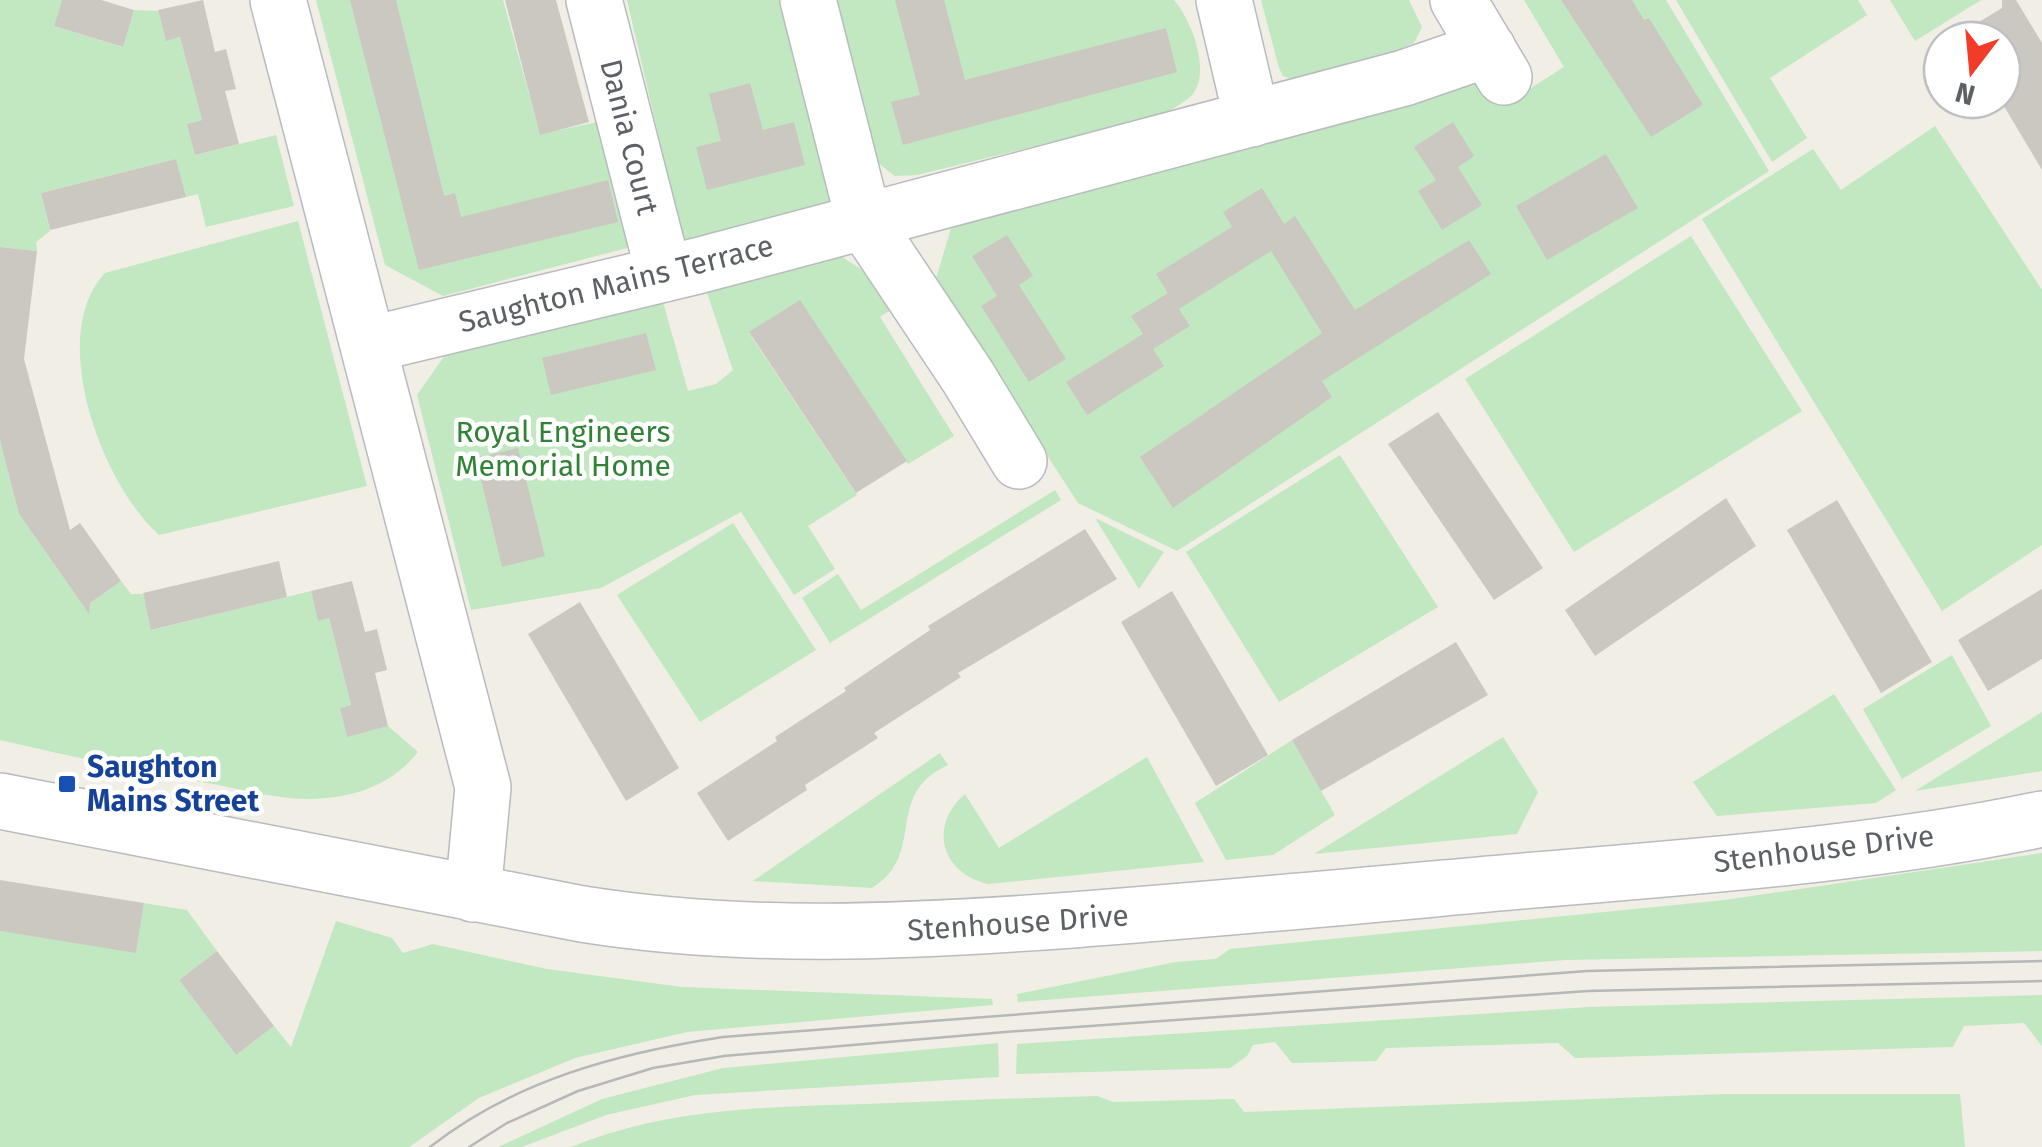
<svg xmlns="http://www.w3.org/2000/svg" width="2042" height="1147" font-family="'Fira Sans',sans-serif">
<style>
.green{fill:#c1e8c1}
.building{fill:#cbc8c2}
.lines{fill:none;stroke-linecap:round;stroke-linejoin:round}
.minor-casing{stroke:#b8bbbf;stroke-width:58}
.minor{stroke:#fff;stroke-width:55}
.tram{stroke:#b6b7b7;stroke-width:2.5}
.transit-dot{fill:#1a4fb4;stroke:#fff;stroke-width:4}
.labels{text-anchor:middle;stroke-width:9;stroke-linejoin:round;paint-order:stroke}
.street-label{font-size:30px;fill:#5d6166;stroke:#fff}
.park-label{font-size:30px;fill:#308235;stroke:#fff}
.transit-label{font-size:30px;font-weight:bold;fill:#164399;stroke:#fff;text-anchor:start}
</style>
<rect width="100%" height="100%" fill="#f0eee5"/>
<path class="green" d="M 0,0 L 62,0 L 54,26 L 122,47 L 134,10 L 158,11 L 166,40 L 180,37 L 202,120 L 188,124 L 195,155 L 276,135 L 294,206 L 206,227 L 198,194 L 185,197 L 176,159 L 41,193 L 50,231 L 36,242 L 37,251 L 0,247 Z
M 316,0 L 503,0 L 540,134 L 617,118 L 631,247 L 443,296 L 385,265 Z
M 627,0 L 791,0 L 833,188 L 829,203 L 818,211 L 683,241 Z
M 837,0 L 1174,0 C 1191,20 1211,69 1193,94 C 1187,101 1173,108 1165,114 L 917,175 L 895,176 L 874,160 Z
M 1261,0 L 1409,0 L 1422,27 L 1414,43 C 1377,57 1322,91 1283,76 L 1279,68 Z
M 1524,0 L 1666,0 L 1769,171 L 1177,551 L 1078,503 L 935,282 L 952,225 L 1481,77 L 1506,104 L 1564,67 Z
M 1676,0 L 1858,0 L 1867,15 L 1770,78 L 1807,138 L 1772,162 Z
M 1890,0 L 1981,0 L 1915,41 Z
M 1935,126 L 2042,290 L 2042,545 L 1942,611 L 1702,219 L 1813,149 L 1841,190 Z
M 298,221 L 367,486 L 159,535 C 102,484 46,336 105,273 Z
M 1691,236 L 1802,411 L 1574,552 L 1465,379 Z
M 841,256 L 888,287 L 894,308 L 880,317 L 954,436 L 908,464 L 799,301 L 749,333 L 857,495 L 808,526 L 835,569 L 794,595 L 741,512 L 601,588 L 471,610 L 417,395 L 452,345 L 661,295 L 688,391 L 716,384 L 733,370 L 705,287 Z
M 0,441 L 19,514 L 84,607 L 121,581 L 131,594 L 143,594 L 152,630 L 311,591 L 318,620 L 329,618 L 351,705 L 340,708 L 347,736 L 388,726 L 418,752 C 394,782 362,795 325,798 C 289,802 253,792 218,785 C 145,772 73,757 0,740 Z
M 1340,455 L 1438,607 L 1279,702 L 1186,552 Z
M 1055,490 L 1061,500 L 830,643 L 802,598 L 838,574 L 861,610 Z
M 1095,518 L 1164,552 L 1139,589 Z
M 733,523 L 816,650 L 700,722 L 617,595 Z
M 1952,655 L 1991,726 L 1902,779 L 1863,709 Z
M 1834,694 L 1896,790 L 1876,803 L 1717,816 L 1693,782 Z
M 2042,712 L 2042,771 L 1915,791 Z
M 1503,737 L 1538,792 L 1517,834 L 1314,854 Z
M 1292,740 L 1335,815 L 1273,855 L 1226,860 L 1195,803 Z
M 940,753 L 948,765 C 882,795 928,854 872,888 L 753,881 Z
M 1147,757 L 1204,862 L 988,884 C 941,873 928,826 965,794 L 999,848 Z
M 2042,853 L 2042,951 L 1565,960 L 1018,1002 L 1017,994 L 1176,962 L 1216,959 L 1230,949 L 1725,900 Z
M 144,903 L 187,910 L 217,951 L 179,980 L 236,1055 L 274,1026 L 291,1047 L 336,921 L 392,938 L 403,953 L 433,944 L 547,969 L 682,987 L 992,999 L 993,1005 L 687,1032 L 575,1058 L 479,1098 L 409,1147 L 0,1147 L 0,931 L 136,952 Z
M 2042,995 L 2042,1046 L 2024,1023 L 1964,1026 L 1953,1047 L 1575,1058 L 1558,1043 L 1386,1048 L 1376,1061 L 1292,1063 L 1275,1042 L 1253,1045 L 1247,1056 L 1230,1068 L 1016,1074 L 1017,1044 L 1588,1007 Z
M 998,1043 L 999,1077 L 695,1095 L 606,1115 L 522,1147 L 498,1147 L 602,1099 L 723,1068 Z
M 1726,1094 L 1960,1094 L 1965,1147 L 571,1147 C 666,1108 765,1107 866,1104 C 943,1101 1020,1098 1097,1096 L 1114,1102 L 1234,1099 L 1244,1112 Z"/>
<path class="building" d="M 62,0 L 101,0 L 134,10 L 123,47 L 54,26 Z
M 203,0 L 215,52 L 226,49 L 236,89 L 225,91 L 239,144 L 195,155 L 187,124 L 202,120 L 180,37 L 166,41 L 158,10 Z
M 350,0 L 396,0 L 444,196 L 455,193 L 461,217 L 608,180 L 618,222 L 419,270 Z
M 505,0 L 556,0 L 589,122 L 540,135 Z
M 895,0 L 944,0 L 965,80 L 1166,28 L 1177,72 L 903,145 L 891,102 L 920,95 Z
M 1561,0 L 1632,0 L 1644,20 L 1649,18 L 1703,105 L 1651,137 Z
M 2002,0 L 2016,0 L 2042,43 L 2042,170 L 2002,103 L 2002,40 L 1949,40 L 2002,8 Z
M 750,83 L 763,130 L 794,122 L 805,165 L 707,190 L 696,147 L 721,141 L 709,94 Z
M 1453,122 L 1474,156 L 1458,167 L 1482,205 L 1442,230 L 1418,191 L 1436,180 L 1414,147 Z
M 1606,154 L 1638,208 L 1547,260 L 1516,206 Z
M 176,159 L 186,197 L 50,230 L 41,193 Z
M 1262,188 L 1284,224 L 1295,216 L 1355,310 L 1469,240 L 1491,274 L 1322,381 L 1332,397 L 1173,508 L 1140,457 L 1322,333 L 1271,251 L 1179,309 L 1190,326 L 1153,349 L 1164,366 L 1087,415 L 1066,382 L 1143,334 L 1131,316 L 1168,293 L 1156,274 L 1232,227 L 1223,212 Z
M 1007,235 L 1033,276 L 1019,285 L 1066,359 L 1029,382 L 981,306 L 997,296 L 972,256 Z
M 0,247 L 37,251 L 24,359 L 70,530 L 80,523 L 121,581 L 90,603 L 89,614 L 19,514 L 0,441 Z
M 800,300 L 907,461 L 856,493 L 749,332 Z
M 646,333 L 656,370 L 551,395 L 542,358 Z
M 1438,412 L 1543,568 L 1494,600 L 1388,444 Z
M 518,448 L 545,556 L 502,567 L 476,458 Z
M 1726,498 L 1756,546 L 1595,656 L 1565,610 Z
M 1837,500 L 1932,662 L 1881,693 L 1787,530 Z
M 1085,529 L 1117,579 L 958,673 L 961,677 L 874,733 L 878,738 L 805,785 L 807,790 L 728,841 L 697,793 L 777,741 L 775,737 L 846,691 L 844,688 L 930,630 L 928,626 Z
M 279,561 L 287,597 L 151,630 L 143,593 Z
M 352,581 L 365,632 L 377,629 L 387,670 L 375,673 L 388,726 L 347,737 L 340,708 L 351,705 L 329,618 L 318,621 L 311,591 Z
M 2042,589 L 2042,659 L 1988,691 L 1958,640 Z
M 1172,591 L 1268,755 L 1216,786 L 1121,622 Z
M 580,602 L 679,768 L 626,801 L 528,634 Z
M 1456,642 L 1488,695 L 1321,791 L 1292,740 Z
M 0,880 L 144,903 L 136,953 L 0,931 Z
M 217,951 L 274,1026 L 236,1055 L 179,980 Z"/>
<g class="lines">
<g class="minor-casing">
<path id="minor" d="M 278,0 L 483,787 L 473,894
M 594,0 L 664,274
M 808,0 L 864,221 L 968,377 L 1019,461
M 1224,0 L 1252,119
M 1458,0 L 1504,77
M 368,345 L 697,266 L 1404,78 L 1488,49
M 0,801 L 582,914 C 746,940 906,932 1072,920 C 1192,911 1313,900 1434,889 C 1631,870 1848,860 2042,819"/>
</g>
<use href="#minor" class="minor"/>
<path class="tram" d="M 430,1147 C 515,1080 619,1053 723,1037 L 1587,971 L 2042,961
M 469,1147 L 507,1123 L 578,1091 L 653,1068 L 724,1056 L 1005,1032 L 1588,991 L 2042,981"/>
</g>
<rect class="transit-dot" x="57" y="774" width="20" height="20" rx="5"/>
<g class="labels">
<g class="street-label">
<text transform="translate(629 137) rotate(76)" y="10">Dania Court</text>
<text transform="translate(616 284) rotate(-14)" y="10">Saughton Mains Terrace</text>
<text transform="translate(1824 849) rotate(-7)" y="10">Stenhouse Drive</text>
<text transform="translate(1018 923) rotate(-4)" y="10">Stenhouse Drive</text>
</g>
<g class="park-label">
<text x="563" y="442">Royal Engineers<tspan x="563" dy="34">Memorial Home</tspan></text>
</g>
<g class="transit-label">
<text x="87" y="777">Saughton<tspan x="87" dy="34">Mains Street</tspan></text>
</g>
</g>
<g transform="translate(1972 70) rotate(196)"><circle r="48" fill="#ffffff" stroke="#bec0c2" stroke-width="2.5"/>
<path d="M0-8L18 38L0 25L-18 38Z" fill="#f23b29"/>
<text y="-15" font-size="28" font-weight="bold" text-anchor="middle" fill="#5d6166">N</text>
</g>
</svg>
